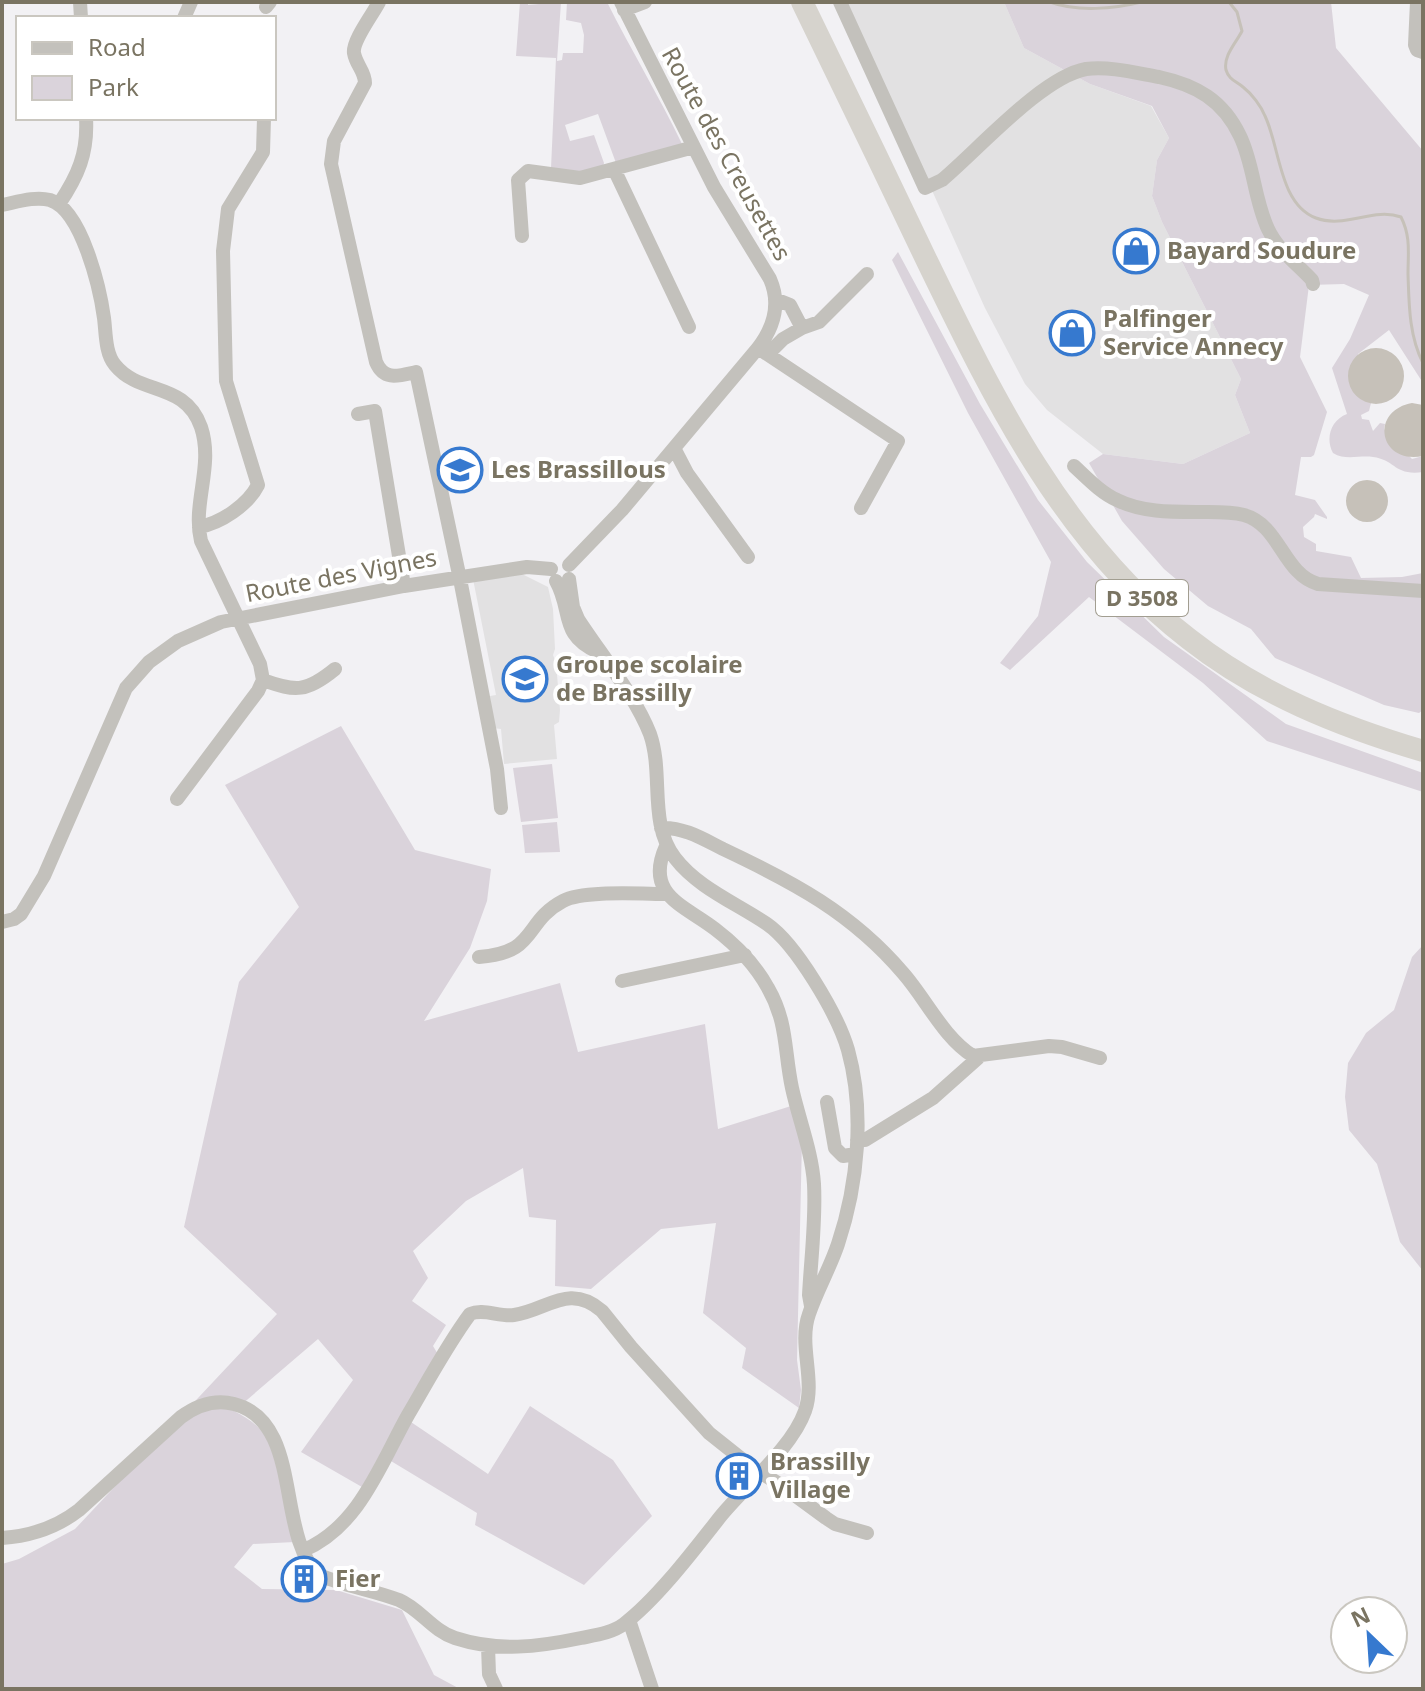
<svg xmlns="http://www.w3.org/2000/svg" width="1425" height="1691" font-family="'Noto Sans',sans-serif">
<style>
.built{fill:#e2e1e2}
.green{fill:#dad3db}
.water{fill:#c6c1b9}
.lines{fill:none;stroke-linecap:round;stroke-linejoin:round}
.stream{stroke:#c6c1b9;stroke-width:3}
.minor{stroke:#c3c1bc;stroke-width:14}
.highway{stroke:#d6d3cd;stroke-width:22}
.labels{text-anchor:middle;stroke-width:8;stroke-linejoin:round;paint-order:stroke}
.shield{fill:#fff;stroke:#a29e91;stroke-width:2}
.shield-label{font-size:22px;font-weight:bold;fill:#7a7462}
.street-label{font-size:24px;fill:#7a7462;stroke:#fff}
.poi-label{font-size:24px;font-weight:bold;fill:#7a7462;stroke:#fff;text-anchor:start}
</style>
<rect width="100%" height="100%" fill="#f2f1f4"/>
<path class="built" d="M 847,2 L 1004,2 L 1024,48 L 1090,84 L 1151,106 L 1169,138 L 1157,160 L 1152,196 L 1162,222 L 1241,379 L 1235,395 L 1250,433 L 1183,464 L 1103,454 L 1047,410 L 1025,384 L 985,308 Z
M 522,574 L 548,587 L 553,609 L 555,649 L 553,655 L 556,663 L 560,710 L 559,722 L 554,725 L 557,759 L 504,764 L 501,729 L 493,728 L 490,696 L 496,695 L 473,579 Z"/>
<path class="green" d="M 520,2 L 528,2 L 528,5 L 561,2 L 557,61 L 562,60 L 563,53 L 583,53 L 584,35 L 581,23 L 566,20 L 567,2 L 607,2 C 631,50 659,96 682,144 L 616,163 L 598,114 L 565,125 L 570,141 L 594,135 L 604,163 L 603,167 L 582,174 L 551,168 L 556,58 L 516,56 Z
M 1004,2 L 1331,2 L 1336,48 L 1423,151 L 1423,383 L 1389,330 L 1358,354 L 1363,400 L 1371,403 L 1369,411 L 1361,415 L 1362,419 L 1369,420 L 1373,431 L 1380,423 L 1385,424 L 1384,429 L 1412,459 L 1423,456 L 1423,472 C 1394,476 1396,460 1373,457 C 1359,455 1346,461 1333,453 C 1325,438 1331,420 1347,414 L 1332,368 L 1350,339 L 1369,295 L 1344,284 L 1309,285 L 1300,357 L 1327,412 L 1314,455 L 1311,457 L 1301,457 L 1295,495 L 1315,500 L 1327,517 L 1327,519 L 1315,514 L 1314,517 L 1303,527 L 1304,537 L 1316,544 L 1316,551 L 1351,557 L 1361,578 L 1402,577 L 1423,573 L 1423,710 L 1419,713 L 1384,705 L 1275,658 L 1251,629 L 1208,606 L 1164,569 L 1122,521 L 1089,463 L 1103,454 L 1183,464 L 1250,433 L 1235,395 L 1241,379 L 1162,222 L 1152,196 L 1157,160 L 1169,138 L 1152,106 L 1090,84 L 1024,48 Z
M 898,252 L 980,404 L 1038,500 L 1087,562 L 1164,637 L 1286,724 L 1423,773 L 1423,792 L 1267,741 L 1203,683 L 1089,597 L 1010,670 L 1000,663 L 1038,616 L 1051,562 L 968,413 L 892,260 Z
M 341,726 L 415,850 L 491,869 L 487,901 L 470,948 L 424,1021 L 560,983 L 578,1052 L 705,1024 L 718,1129 L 791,1106 L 802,1140 L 797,1360 L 801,1390 L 799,1408 L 742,1368 L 746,1348 L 703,1313 L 716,1223 L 661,1229 L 591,1289 L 555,1286 L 556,1220 L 529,1217 L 523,1168 L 466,1201 L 413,1251 L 428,1278 L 412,1301 L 446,1325 L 433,1346 L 439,1356 L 405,1418 L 488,1474 L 530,1406 L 613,1460 L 652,1516 L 584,1585 L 475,1525 L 477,1513 L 381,1455 L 362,1487 L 301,1452 L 353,1380 L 318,1339 L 234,1411 C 251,1420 263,1428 272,1446 L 295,1542 L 253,1544 L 234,1567 L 262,1589 L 336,1590 L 402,1610 L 434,1675 L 460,1689 L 2,1689 L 2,1564 L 19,1559 L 75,1529 L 277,1314 L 184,1227 L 239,982 L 299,907 L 225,785 Z
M 552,764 L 558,818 L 521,822 L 513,768 Z
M 557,822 L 560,852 L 525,853 L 522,825 Z
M 1423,945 L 1423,1271 L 1400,1242 L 1377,1164 L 1349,1130 L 1345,1097 L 1348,1063 L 1366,1033 L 1394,1010 L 1412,957 Z"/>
<path class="water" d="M1348 376a28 28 0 1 1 56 0a28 28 0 1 1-56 0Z
M 1412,403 L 1423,405 L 1423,456 C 1379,465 1369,411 1412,403 Z
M1346 501a21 21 0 1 1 42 0a21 21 0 1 1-42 0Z"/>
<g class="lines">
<path class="stream" d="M 1050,2 C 1077,12 1114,9 1141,2
M 1229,2 L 1237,12 L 1242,31 C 1236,43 1223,56 1226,70 C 1229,80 1236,81 1243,87 C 1252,94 1261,106 1265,116 C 1280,147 1279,204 1316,218 C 1345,229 1373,207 1401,217 C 1411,237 1408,253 1408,274 C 1409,304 1409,336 1423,363"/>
<path class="minor" d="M 80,2 L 81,18
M 379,2 C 373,14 352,41 354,53 C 356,65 365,71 365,83 L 334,141 L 331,164 L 376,362 C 384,381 398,376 416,372 L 460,579 L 497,769 L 501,808
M 840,2 L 925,188 L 942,180 C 978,150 1042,77 1086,69 C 1110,66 1136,73 1159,77 C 1196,85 1223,100 1240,136 C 1254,165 1254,199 1268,229 C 1277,249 1297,264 1312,280 L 1313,284
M 1417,2 L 1415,45 L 1417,50 L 1423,52
M 266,7 L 270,2
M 624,10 L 645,2
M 184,18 L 191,2
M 614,169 L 689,327
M 59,204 C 78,176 88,153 86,118
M 2,205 C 17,202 35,196 50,200 C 82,210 100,289 104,318 C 106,333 105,353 115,365 C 140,396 185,381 201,427 C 214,466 192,503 201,541 L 260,664 L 263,680 L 258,691 L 177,799
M 522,236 L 518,180 L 528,171 L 580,178 L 694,147
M 775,299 L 790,305 L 802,328
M 758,348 L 898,441 L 861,508
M 768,354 L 783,339 L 802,328 L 819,322 L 867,274
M 358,414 L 375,411 L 404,586
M 674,448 L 687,473 L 748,557
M 1074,466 C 1087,478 1101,493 1117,500 C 1141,512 1170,512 1196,512 C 1211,512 1229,511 1244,515 C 1280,525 1283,574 1318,584 L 1423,591
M 199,527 C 221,523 248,505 258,485 L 226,381 L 223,251 L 228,209 L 263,152 L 264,118
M 569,565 L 622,510 L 758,348 C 774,327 781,304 770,279 L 714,187 L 621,2
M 556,581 C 573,611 559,635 598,652
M 263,680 C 296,692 307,692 335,669
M 661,828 C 684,827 703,839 723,849 C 793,882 852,913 903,973 C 926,999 943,1037 973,1056 L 1049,1046 L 1062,1047 L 1100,1058
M 666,846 C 644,895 684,905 715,929 C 736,945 755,964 768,988 C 788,1023 784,1051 792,1088 C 799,1120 812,1152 814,1184 C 816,1220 811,1258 809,1295 L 811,1306
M 2,922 L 14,919 L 21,914 L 44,876 L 126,688 L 149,662 L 178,641 L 221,622 L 404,586 L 527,567 L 551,569
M 479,957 C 538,953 523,922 563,901 C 583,890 642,894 667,894
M 622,981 L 745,955
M 827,1102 L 835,1148 L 843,1156 L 856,1154
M 857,1140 L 865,1140 L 933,1098 L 978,1058
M 2,1538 C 31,1536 56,1528 79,1510 L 181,1417 C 196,1406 215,1399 234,1404 C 304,1422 275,1535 319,1575 C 345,1586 373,1590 399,1600 C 420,1609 433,1631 455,1638 C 498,1652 538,1647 581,1638 C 596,1635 612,1633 624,1624 C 657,1599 694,1550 720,1517 C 745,1486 792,1448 805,1411 C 816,1380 798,1345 809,1314 C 817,1290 830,1268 838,1244 C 858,1184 865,1111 848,1050 C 838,1015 796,944 767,924 C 736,903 698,888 675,858 C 648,823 664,774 650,734 C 636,697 600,653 578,619 L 573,607 L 569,579
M 304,1550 C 359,1527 381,1463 408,1415 C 428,1381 447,1345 470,1314 C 483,1308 499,1317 514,1315 C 546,1311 569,1282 602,1311 L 631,1347 L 709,1433 L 753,1468 L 781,1485 L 826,1518 L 835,1524 L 867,1533
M 629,1620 L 652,1689
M 488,1646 L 489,1674 L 496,1689"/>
<path class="highway" d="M 802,2 C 844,88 885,173 926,259 C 994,399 1063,542 1189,639 C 1259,694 1339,726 1423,751"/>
</g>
<defs>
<g id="shop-ring" transform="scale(2.3)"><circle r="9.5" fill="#fff" stroke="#3679cf" stroke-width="1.5"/><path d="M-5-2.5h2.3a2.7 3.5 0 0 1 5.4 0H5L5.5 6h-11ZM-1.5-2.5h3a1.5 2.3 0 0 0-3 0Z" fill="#3679cf"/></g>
<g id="school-ring" transform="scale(2.3)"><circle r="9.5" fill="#fff" stroke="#3679cf" stroke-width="1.5"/><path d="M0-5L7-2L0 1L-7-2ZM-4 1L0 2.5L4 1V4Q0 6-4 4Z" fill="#3679cf"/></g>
<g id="building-ring" transform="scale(2.3)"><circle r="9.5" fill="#fff" stroke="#3679cf" stroke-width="1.5"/><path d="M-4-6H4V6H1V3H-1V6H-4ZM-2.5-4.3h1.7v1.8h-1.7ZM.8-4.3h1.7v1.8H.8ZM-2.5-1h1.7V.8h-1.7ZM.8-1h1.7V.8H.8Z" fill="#3679cf"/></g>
</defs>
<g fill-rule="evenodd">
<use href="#shop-ring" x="1136" y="251"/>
<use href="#shop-ring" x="1072" y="333"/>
<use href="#school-ring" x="460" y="470"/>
<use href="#school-ring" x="525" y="679"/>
<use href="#building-ring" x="739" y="1476"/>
<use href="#building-ring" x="304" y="1579"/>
</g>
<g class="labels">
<rect class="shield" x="1096" y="580" width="92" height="36" rx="6"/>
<g class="shield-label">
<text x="1142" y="606">D 3508</text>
</g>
<g class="street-label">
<text transform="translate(726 154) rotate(61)" y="8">Route des Creusettes</text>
<text transform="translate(341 576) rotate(-11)" y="8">Route des Vignes</text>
</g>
<g class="poi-label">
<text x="1167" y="259">Bayard Soudure</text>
<text x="1103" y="327">Palfinger<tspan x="1103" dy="28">Service Annecy</tspan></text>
<text x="491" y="478">Les Brassillous</text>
<text x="556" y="673">Groupe scolaire<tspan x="556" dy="28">de Brassilly</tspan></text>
<text x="770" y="1470">Brassilly<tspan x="770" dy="28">Village</tspan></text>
<text x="335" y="1587">Fier</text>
</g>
</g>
<rect width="1425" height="1691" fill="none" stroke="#7a7462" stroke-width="8"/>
<rect x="16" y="16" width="260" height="104" fill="#ffffff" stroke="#cac7c0" stroke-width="2"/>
<rect x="32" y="42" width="40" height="12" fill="#c3c1bc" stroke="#cac7c0" stroke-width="2"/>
<text x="88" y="56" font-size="24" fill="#7a7462">Road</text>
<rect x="32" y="76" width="40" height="24" fill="#dad3db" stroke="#cac7c0" stroke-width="2"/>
<text x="88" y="96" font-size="24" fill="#7a7462">Park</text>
<g transform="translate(1369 1635) rotate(335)"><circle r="38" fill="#ffffff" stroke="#cac7c0" stroke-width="2"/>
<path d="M0-6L14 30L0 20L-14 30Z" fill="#3679cf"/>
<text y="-12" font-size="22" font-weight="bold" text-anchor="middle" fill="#7a7462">N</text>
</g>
</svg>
